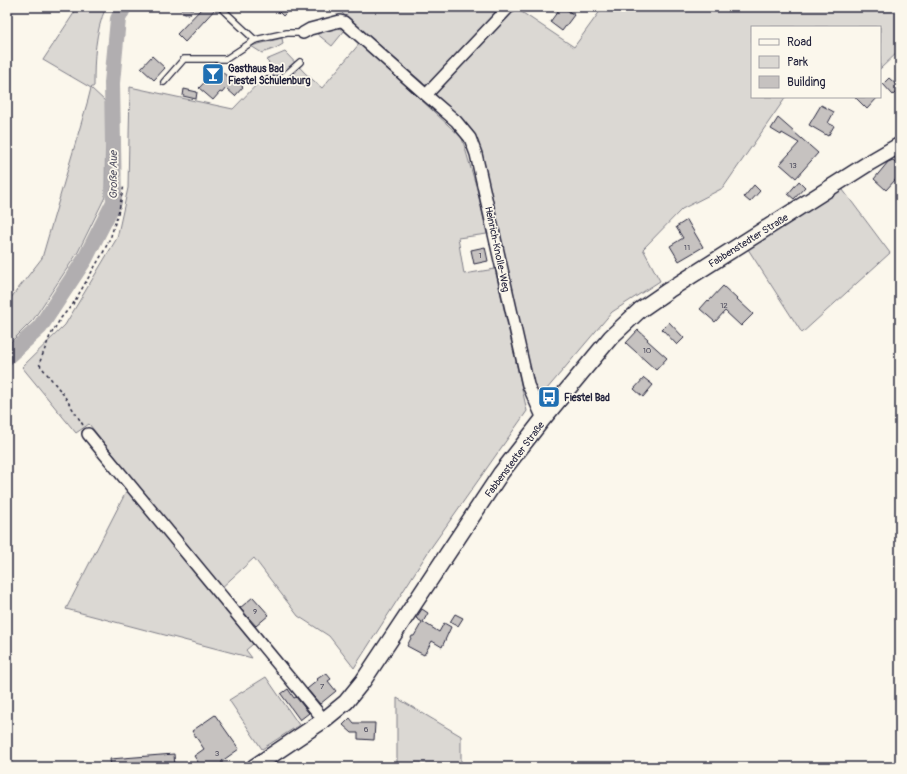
<svg xmlns="http://www.w3.org/2000/svg" width="907" height="774" font-family="Pangolin,sans-serif">
<style>
.green{fill:#dbd8d3;stroke:#7e7d87}
.water{fill:#b1aeb0;stroke:#787681}
.lines{fill:none;stroke-linecap:round;stroke-linejoin:round}
.river{stroke:#b1aeb0;stroke-width:16}
.building{fill:#c6c2c0;stroke:#22223b}
.lane-casing{stroke:#22223b;stroke-width:8}
.street-casing{stroke:#22223b;stroke-width:14}
.secondary-casing{stroke:#22223b;stroke-width:18}
.path{stroke:#22223b;stroke-width:1.5;stroke-dasharray:3 3;stroke-linecap:butt}
.lane{stroke:#fbf7ec;stroke-width:5.5}
.street{stroke:#fbf7ec;stroke-width:11}
.secondary{stroke:#fbf7ec;stroke-width:15}
.labels{text-anchor:middle;stroke-width:3.5;stroke-linejoin:round;paint-order:stroke}
.number-label{font-size:8px;fill:#4b4a5c}
.poi-label{font-size:10px;font-weight:bold;fill:#22223b;stroke:#fbf7ec;text-anchor:start}
.street-label{font-size:10px;fill:#22223b;stroke:#fbf7ec}
.water-label{font-size:11px;font-style:italic;fill:#545364;stroke:#fbf7ec}
</style>
<rect width="100%" height="100%" fill="#fbf7ec"/>
<filter id="ink" filterUnits="userSpaceOnUse"><feTurbulence type="fractalNoise" baseFrequency=".025" numOctaves="2"/><feDisplacementMap in="SourceGraphic" scale="8" xChannelSelector="R" yChannelSelector="G"/><feConvolveMatrix kernelMatrix="1 2 1 2 8 2 1 2 1" color-interpolation-filters="sRGB"/></filter>
<g filter="url(#ink)">
<path class="green" d="M 78,7 L 106,7 C 95,32 94,59 94,86 L 91,88 L 106,102 L 105,197 L 78,252 L 33,320 L 7,346 L 7,303 L 42,258 L 88,100 L 91,88 L 43,60 Z
M 335,7 L 506,7 L 429,88 Z
M 514,7 L 574,47 L 603,7 L 900,7 L 900,50 L 880,69 L 880,27 L 752,27 L 752,97 L 786,97 L 723,188 L 682,209 L 643,249 L 660,281 L 612,312 L 541,396 L 532,387 L 483,160 L 474,133 L 457,114 L 432,93 Z
M 330,27 L 340,28 L 345,30 L 332,46 L 316,33 Z
M 282,38 L 283,44 L 276,48 L 262,53 L 251,46 Z
M 360,43 L 462,138 L 477,189 L 487,234 L 458,238 L 464,274 L 495,269 L 527,411 L 430,549 L 354,668 L 329,636 L 298,616 L 254,558 L 220,589 L 89,424 L 76,433 L 22,367 L 65,325 L 117,238 L 128,188 L 130,87 L 233,109 L 263,78 L 274,78 L 270,64 L 266,60 L 285,52 L 305,73 L 322,88 Z
M 840,186 L 890,253 L 802,333 L 746,246 Z
M 127,490 L 253,644 L 246,650 L 252,658 L 66,609 Z
M 266,677 L 299,725 L 262,749 L 229,700 Z
M 397,698 L 461,736 L 461,764 L 397,763 Z"/>
<path class="water" d="M 178,7 L 188,7 L 193,11 L 188,16 Z"/>
<g class="lines">
<path class="river" d="M 7,357 L 40,327 L 85,259 L 114,202 L 112,83 L 118,19 L 124,7"/>
</g>
<path class="building" d="M 203,7 L 217,7 L 185,42 L 177,34 Z
M 274,7 L 292,7 L 283,16 Z
M 561,7 L 563,7 L 574,15 L 562,31 L 550,22 Z
M 152,56 L 165,68 L 154,80 L 141,68 Z
M 218,68 L 230,79 L 232,77 L 243,87 L 235,96 L 226,88 L 222,93 L 220,92 L 213,100 L 199,88 Z
M 889,78 L 900,88 L 893,95 L 883,84 Z
M 184,89 L 197,92 L 196,99 L 183,96 Z
M 855,97 L 878,97 L 867,109 Z
M 821,105 L 834,112 L 828,123 L 834,126 L 828,136 L 809,125 Z
M 778,118 L 818,153 L 796,178 L 780,164 L 799,143 L 782,133 L 781,135 L 771,129 Z
M 893,160 L 900,166 L 900,182 L 896,179 L 886,190 L 874,179 L 888,162 Z
M 799,181 L 805,187 L 794,199 L 788,194 Z
M 754,185 L 760,191 L 750,202 L 744,197 Z
M 687,220 L 703,247 L 679,261 L 670,246 L 683,238 L 676,227 Z
M 485,247 L 488,261 L 474,264 L 471,250 Z
M 723,286 L 753,314 L 741,326 L 725,311 L 715,322 L 700,309 L 708,300 L 709,301 Z
M 669,322 L 684,338 L 677,345 L 662,329 Z
M 638,330 L 648,339 L 647,340 L 667,358 L 656,370 L 626,343 Z
M 644,378 L 653,385 L 643,397 L 634,389 Z
M 253,597 L 269,615 L 256,626 L 240,608 Z
M 422,609 L 428,613 L 423,622 L 439,632 L 444,623 L 451,627 L 442,647 L 432,641 L 424,655 L 407,646 L 412,636 L 414,636 L 422,622 L 416,618 Z
M 455,614 L 463,618 L 458,626 L 450,622 Z
M 326,673 L 331,679 L 328,681 L 336,691 L 320,704 L 307,689 L 318,680 L 317,679 Z
M 288,689 L 294,698 L 296,697 L 308,712 L 309,713 L 300,720 L 281,694 Z
M 215,715 L 239,749 L 222,761 L 222,764 L 217,767 L 198,767 L 198,762 L 194,756 L 204,749 L 192,731 Z
M 350,718 L 354,723 L 375,723 L 374,740 L 358,739 L 358,733 L 352,733 L 343,725 Z
M 174,754 L 175,767 L 111,767 L 110,759 Z"/>
<g class="lines">
<g class="lane-casing">
<path id="lane" d="M 223,10 L 255,40
M 263,80 L 275,80 L 282,78 L 300,62
M 164,82 L 184,59 L 226,59 L 255,40 L 287,33 L 303,33"/>
</g>
<g class="street-casing">
<path id="street" d="M 303,33 L 310,29 L 340,21 L 344,22 L 426,95 L 456,121 L 470,138 L 476,154 L 528,385 L 543,419
M 426,95 L 509,7
M 88,434 L 324,720"/>
</g>
<g class="secondary-casing">
<path id="secondary" d="M 254,767 L 324,720 L 346,702 L 363,681 L 501,473 L 543,419 L 611,337 L 640,310 L 669,290 L 869,163 L 900,145"/>
</g>
<path class="path" d="M 83,425 L 63,394 L 39,364 L 50,336 L 61,318 L 73,304 L 104,251 L 111,236 L 119,210 L 124,185"/>
<use href="#lane" class="lane"/>
<use href="#street" class="street"/>
<use href="#secondary" class="secondary"/>
</g>
</g>
<defs>
<g id="bar-square" transform="scale(1.15)"><rect x="-9" y="-9" width="18" height="18" rx="4" fill="#1f6fb2" stroke="#fbf7ec"/><path d="M-6-5H6L.8 .8V4.5H3.5V6h-7V4.5H-.8V.8Z" fill="#fff"/></g>
<g id="bus-square" transform="scale(1.15)"><rect x="-9" y="-9" width="18" height="18" rx="4" fill="#1f6fb2" stroke="#fbf7ec"/><path d="M-5-6H5V4H4V6H2V4H-2V6H-4V4H-5ZM-3.5-4V0h7V-4ZM-3.5 1.2v1.5H-2V1.2ZM2 1.2v1.5H3.5V1.2Z" fill="#fff"/></g>
</defs>
<g fill-rule="evenodd">
<use href="#bar-square" x="213" y="74"/>
<use href="#bus-square" x="549" y="397"/>
</g>
<g class="labels">
<g class="number-label">
<text x="793" y="168">13</text>
<text x="687" y="250">11</text>
<text x="480" y="258">1</text>
<text x="724" y="308">12</text>
<text x="647" y="353">10</text>
<text x="255" y="614">9</text>
<text x="322" y="689">7</text>
<text x="366" y="732">6</text>
<text x="217" y="756">3</text>
</g>
<g class="poi-label">
<text x="228" y="72">Gasthaus Bad<tspan x="228" dy="12">Fiestel Schulenburg</tspan></text>
<text x="564" y="401">Fiestel Bad</text>
</g>
<g class="street-label">
<text transform="translate(748 240) rotate(-32)" y="4">Fabbenstedter Straße</text>
<text transform="translate(498 249) rotate(78)" y="4">Heinrich-Knolle-Weg</text>
<text transform="translate(514 459) rotate(-53)" y="4">Fabbenstedter Straße</text>
</g>
<g class="water-label">
<text transform="translate(113 175) rotate(-90)" y="4">Große Aue</text>
</g>
</g>
<rect width="907" height="774" fill="none" stroke="#fbf7ec" stroke-width="24"/>
<rect x="12" y="12" width="883" height="750" fill="none" stroke="#22223b" stroke-width="1.5" filter="url(#ink)"/>
<rect x="751" y="26" width="130" height="72" fill="#fbf7ec" stroke="#a4a2a5"/>
<rect x="759" y="39" width="20" height="6" fill="#fbf7ec" stroke="#a4a2a5"/>
<text x="787" y="46" font-size="12" fill="#22223b">Road</text>
<rect x="759" y="56" width="20" height="12" fill="#dbd8d3" stroke="#a4a2a5"/>
<text x="787" y="66" font-size="12" fill="#22223b">Park</text>
<rect x="759" y="76" width="20" height="12" fill="#c6c2c0" stroke="#a4a2a5"/>
<text x="787" y="86" font-size="12" fill="#22223b">Building</text>
</svg>
